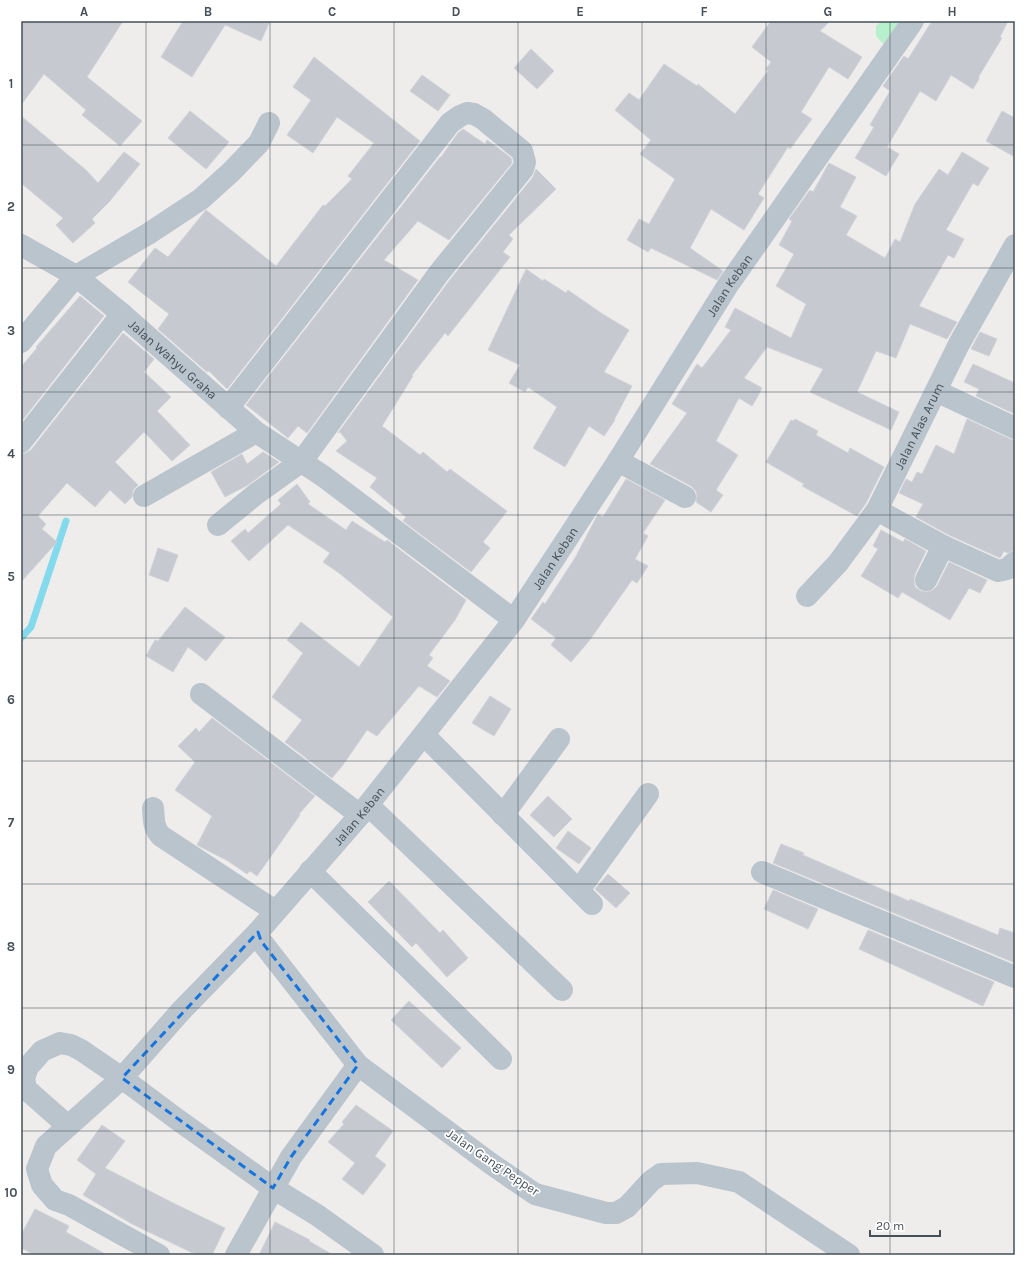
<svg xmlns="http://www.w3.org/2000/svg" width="1036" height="1276" viewBox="0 0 1036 1276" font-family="Karla,sans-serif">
  <rect width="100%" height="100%" fill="#efecec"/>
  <path fill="#b8efcc" d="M 882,21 L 903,21 L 885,46 L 876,36 L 876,26 Z"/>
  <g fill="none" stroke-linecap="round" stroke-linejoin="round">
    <path stroke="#84daed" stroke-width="7" d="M 21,638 L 31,627 L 66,521"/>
  </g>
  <path fill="#c6c9cf" stroke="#d0d3d8" d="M 21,21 L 123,21 L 87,77 L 142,121 L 120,146 L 82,115 L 86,110 L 44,74 L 21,105 Z
    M 183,21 L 270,21 L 261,41 L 225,25 L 192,77 L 161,57 Z
    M 771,21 L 830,21 L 820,31 L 862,57 L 848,79 L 829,67 L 801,112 L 812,119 L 790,149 L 788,147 L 758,194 L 764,198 L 744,230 L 711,209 L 690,248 L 723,271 L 717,280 L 651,248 L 648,252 L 627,240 L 639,219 L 649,224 L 675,179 L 640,154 L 651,140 L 615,110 L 629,93 L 639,100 L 664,64 L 697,86 L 698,84 L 735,114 L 768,71 L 766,69 L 771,62 L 752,47 Z
    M 932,21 L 1008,21 L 1000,37 L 1002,38 L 979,76 L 979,79 L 973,89 L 951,75 L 936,101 L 920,91 L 887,147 L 899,154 L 886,176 L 855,158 L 874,127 L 870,125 L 890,91 L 883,86 L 904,56 L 908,59 Z
    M 531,49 L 554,71 L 537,89 L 514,68 Z
    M 314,57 L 420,141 L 227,389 L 209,371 L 207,372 L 158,329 L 169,314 L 128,282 L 155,248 L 168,257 L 206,210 L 276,266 L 323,205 L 325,206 L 352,179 L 348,176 L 374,143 L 337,117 L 313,153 L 287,135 L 311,100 L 293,87 Z
    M 422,75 L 450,95 L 438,111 L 410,91 Z
    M 190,111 L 229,142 L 206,169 L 168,138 Z
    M 1002,111 L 1015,118 L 1015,157 L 986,141 Z
    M 21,116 L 86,170 L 98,183 L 124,152 L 140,164 L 109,202 L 92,219 L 95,223 L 73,243 L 56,225 L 63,218 L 21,183 Z
    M 463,129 L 485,144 L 487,140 L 497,147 L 511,158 L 512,163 L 449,240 L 418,221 L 384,260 L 418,280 L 307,433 L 298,426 L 288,438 L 246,405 L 440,157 L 441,157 L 458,133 Z
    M 962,152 L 989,168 L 978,186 L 973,183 L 946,230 L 964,239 L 954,258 L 948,255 L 919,306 L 957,322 L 947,339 L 910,324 L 896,358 L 876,351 L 857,392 L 899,412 L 891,430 L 810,392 L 823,369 L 767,347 L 744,378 L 762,388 L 757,398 L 752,406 L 739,398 L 716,441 L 738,455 L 716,490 L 723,495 L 711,512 L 696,502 L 697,496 L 696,491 L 691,486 L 650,464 L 687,413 L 672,404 L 697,364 L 702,368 L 731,330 L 725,327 L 735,308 L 791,338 L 806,304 L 776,286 L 794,254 L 779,245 L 792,221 L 789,219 L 810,190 L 813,192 L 829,163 L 856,177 L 840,207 L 857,216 L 846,235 L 885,258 L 895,239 L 900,242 L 915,204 L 939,169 L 948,175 Z
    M 536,169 L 556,189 L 509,235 L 513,239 L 503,252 L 510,257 L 448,336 L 445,333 L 412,375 L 413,376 L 382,426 L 420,455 L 423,452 L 447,472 L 450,469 L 507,511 L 483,542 L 490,548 L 471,572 L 403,521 L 406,517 L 370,487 L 377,478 L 336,451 L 347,441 L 340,432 L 338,433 L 449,281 L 533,177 Z
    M 526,269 L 543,281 L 544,279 L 566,293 L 568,290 L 601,313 L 629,330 L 604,372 L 632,386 L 614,420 L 615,420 L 604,436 L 589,426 L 565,467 L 533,448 L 557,407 L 528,387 L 525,392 L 509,383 L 520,365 L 488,350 Z
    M 80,296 L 104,316 L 103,317 L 21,422 L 21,367 L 37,348 L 36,347 Z
    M 980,332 L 997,339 L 989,356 L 971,349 Z
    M 123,333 L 154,359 L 144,372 L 171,397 L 157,411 L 190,445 L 172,461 L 144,432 L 115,462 L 138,485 L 133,490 L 132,497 L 125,504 L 110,490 L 95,507 L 67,483 L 38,516 L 46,524 L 42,529 L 57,542 L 21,582 L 21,454 L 26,453 L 31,450 Z
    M 973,364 L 1015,383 L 1015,414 L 976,396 L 979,389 L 964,382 Z
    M 795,419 L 818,431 L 816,435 L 848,453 L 850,448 L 884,467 L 866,503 L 857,516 L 802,486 L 804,484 L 766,462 L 791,420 L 793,421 Z
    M 967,419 L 1010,439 L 1015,440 L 1015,550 L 1007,553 L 1004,551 L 1000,558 L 949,535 L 916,517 L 923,504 L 899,493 L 906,479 L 912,482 L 917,472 L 922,474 L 936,445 L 954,454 Z
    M 263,452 L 279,462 L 248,485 L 225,497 L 211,472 L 242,454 L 247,464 Z
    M 626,479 L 665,500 L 643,533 L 648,536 L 635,559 L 648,566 L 637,583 L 632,580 L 589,641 L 571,662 L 551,645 L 556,638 L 531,619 L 543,602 L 545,604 L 575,558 L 598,514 L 603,517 Z
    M 297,484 L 310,502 L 308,504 L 346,530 L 352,521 L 385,542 L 387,540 L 466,600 L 455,620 L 429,655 L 433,658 L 427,666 L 450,681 L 437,697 L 419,686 L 377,736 L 367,730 L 343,765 L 332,778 L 285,742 L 302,720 L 272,697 L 303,653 L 287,640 L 301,622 L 359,667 L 393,617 L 339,573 L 323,562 L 330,553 L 288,525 L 249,561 L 231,541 L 245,529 L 248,533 L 281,504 L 278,500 Z
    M 881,530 L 903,542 L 905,539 L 926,551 L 915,574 L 914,580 L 915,587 L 921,591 L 927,592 L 933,590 L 937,586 L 949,562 L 987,580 L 980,593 L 969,588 L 950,620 L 902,592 L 898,598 L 861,576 L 878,549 L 873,546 Z
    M 158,548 L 178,555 L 168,582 L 149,575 Z
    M 185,607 L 225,637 L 206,661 L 188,647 L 173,672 L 146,656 L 155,640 L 158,641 Z
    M 490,696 L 511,709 L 494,736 L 472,723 Z
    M 212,718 L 315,796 L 299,814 L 300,815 L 257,876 L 250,871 L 247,874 L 228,861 L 197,845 L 212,816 L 175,790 L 195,762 L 178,746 L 196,728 L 199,732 Z
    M 548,796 L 572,819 L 554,837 L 530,815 Z
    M 568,831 L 591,848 L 579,864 L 556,848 Z
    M 781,844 L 804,853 L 803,855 L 909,901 L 910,899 L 998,935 L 1000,928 L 1015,933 L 1015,963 L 773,863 Z
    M 608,874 L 630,893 L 616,908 L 595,889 Z
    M 389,881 L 440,933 L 443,930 L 468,958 L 447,977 L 416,943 L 412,947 L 368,902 Z
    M 773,890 L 818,909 L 808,929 L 764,909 Z
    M 868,930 L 994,982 L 983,1006 L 859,949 Z
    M 409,1001 L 461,1048 L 442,1068 L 391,1020 Z
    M 356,1105 L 393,1131 L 375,1156 L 386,1165 L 363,1195 L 342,1179 L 355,1163 L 328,1142 L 344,1124 L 342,1122 Z
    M 102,1125 L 125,1141 L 105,1168 L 173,1203 L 225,1228 L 212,1255 L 197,1255 L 132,1224 L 83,1195 L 96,1174 L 77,1160 Z
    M 35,1209 L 69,1226 L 66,1232 L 107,1255 L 35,1255 L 21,1248 L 21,1235 Z
    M 275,1222 L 310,1240 L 309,1241 L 333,1255 L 259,1255 Z"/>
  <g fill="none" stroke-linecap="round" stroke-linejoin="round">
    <g stroke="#bac4cc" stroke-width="22">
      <path id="s1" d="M 21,245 L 76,276 L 122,314 L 256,432 L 323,476 L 514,620"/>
      <path d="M 21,342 L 76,276 L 148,234 L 201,199 L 231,172 L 259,143 L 269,123"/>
      <path d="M 936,391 L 1015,428"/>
      <path d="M 21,442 L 122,314"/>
      <path d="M 618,461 L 685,497"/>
      <path d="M 144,496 L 256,432"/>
      <path d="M 877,510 L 943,546 L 998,571 L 1007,569 L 1015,562"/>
      <path d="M 218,525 L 256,494 L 302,461 L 439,273 L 523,169 L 525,162 L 522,151 L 483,119 L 474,114 L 467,113 L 460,116 L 450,123 L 228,408"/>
      <path d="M 926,580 L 943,546"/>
      <path id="s2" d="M 807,596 L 838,563 L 877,510 L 959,344 L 1015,245"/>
      <path d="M 201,694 L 360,815"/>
      <path d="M 424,735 L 592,904"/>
      <path d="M 368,805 L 562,990"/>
      <path d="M 153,808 C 154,819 153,828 161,836 L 275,911"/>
      <path d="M 503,815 L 559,739"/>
      <path d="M 310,871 L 501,1059"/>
      <path d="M 762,872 L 1015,977"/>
      <path d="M 579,890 L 648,794"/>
      <path d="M 68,1126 L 26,1089 L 24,1078 L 28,1067 L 42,1051 L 60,1043 L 71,1045 L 81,1050 L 122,1078 L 174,1117 L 273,1188 L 317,1215 L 373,1255"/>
      <path d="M 159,1255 L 69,1205 L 55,1200 L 42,1185 L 37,1169 L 46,1146 L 122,1078 L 181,1011 L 258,932"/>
      <path d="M 236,1255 L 291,1157 L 358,1065"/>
      <path id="s3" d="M 849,1255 L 739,1182 L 697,1173 L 661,1174 L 651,1181 L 627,1207 L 616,1213 L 606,1213 L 535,1194 L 490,1163 L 358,1065 L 261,941 L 258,937 L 258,932 L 360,815 L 514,620 L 618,461 L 728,285 L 913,21"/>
    </g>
  </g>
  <path fill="none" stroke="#1674df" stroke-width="3" stroke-dasharray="8 5" stroke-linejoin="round" d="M 258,932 L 261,941 L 358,1065 L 291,1157 L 273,1188 L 122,1078 Z"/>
  <path fill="none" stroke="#44505a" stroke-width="1" stroke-opacity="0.55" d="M 146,21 L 146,1255M 270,21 L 270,1255M 394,21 L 394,1255M 518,21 L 518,1255M 642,21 L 642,1255M 766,21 L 766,1255M 890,21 L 890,1255M 21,145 L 1015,145M 21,268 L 1015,268M 21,392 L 1015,392M 21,515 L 1015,515M 21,638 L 1015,638M 21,761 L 1015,761M 21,884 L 1015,884M 21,1008 L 1015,1008M 21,1131 L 1015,1131"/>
  <g text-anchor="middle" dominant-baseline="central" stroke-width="3.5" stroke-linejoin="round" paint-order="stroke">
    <g font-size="13" fill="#44505a" stroke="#fff">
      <text stroke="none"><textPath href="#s3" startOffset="1543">Jalan Keban</textPath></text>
      <text stroke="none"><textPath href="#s1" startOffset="191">Jalan Wahyu Graha</textPath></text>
      <text stroke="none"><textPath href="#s2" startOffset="205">Jalan Alas Arum</textPath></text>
      <text stroke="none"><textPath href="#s3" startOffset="1219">Jalan Keban</textPath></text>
      <text stroke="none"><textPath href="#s3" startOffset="895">Jalan Keban</textPath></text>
      <text transform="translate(493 1162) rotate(34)">Jalan Gang Pepper</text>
    </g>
  </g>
  <rect width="1036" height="1276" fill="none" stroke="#ffffff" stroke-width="44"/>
  <path d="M870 1230v6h70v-6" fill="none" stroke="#44505a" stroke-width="2"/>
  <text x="876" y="1230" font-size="12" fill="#44505a" stroke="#ffffff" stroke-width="3" paint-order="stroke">20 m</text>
  <rect x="22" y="22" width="992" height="1232" fill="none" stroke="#44505a" stroke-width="1.5"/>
  <g font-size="13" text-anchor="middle" font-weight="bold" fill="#44505a">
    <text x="84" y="16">A</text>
    <text x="208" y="16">B</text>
    <text x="332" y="16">C</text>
    <text x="456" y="16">D</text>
    <text x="580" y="16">E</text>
    <text x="704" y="16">F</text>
    <text x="828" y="16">G</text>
    <text x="952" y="16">H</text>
    <text x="11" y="88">1</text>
    <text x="11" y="211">2</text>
    <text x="11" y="335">3</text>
    <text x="11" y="458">4</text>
    <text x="11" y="581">5</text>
    <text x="11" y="704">6</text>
    <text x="11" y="827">7</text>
    <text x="11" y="951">8</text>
    <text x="11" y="1074">9</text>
    <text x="11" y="1197">10</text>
  </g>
</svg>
